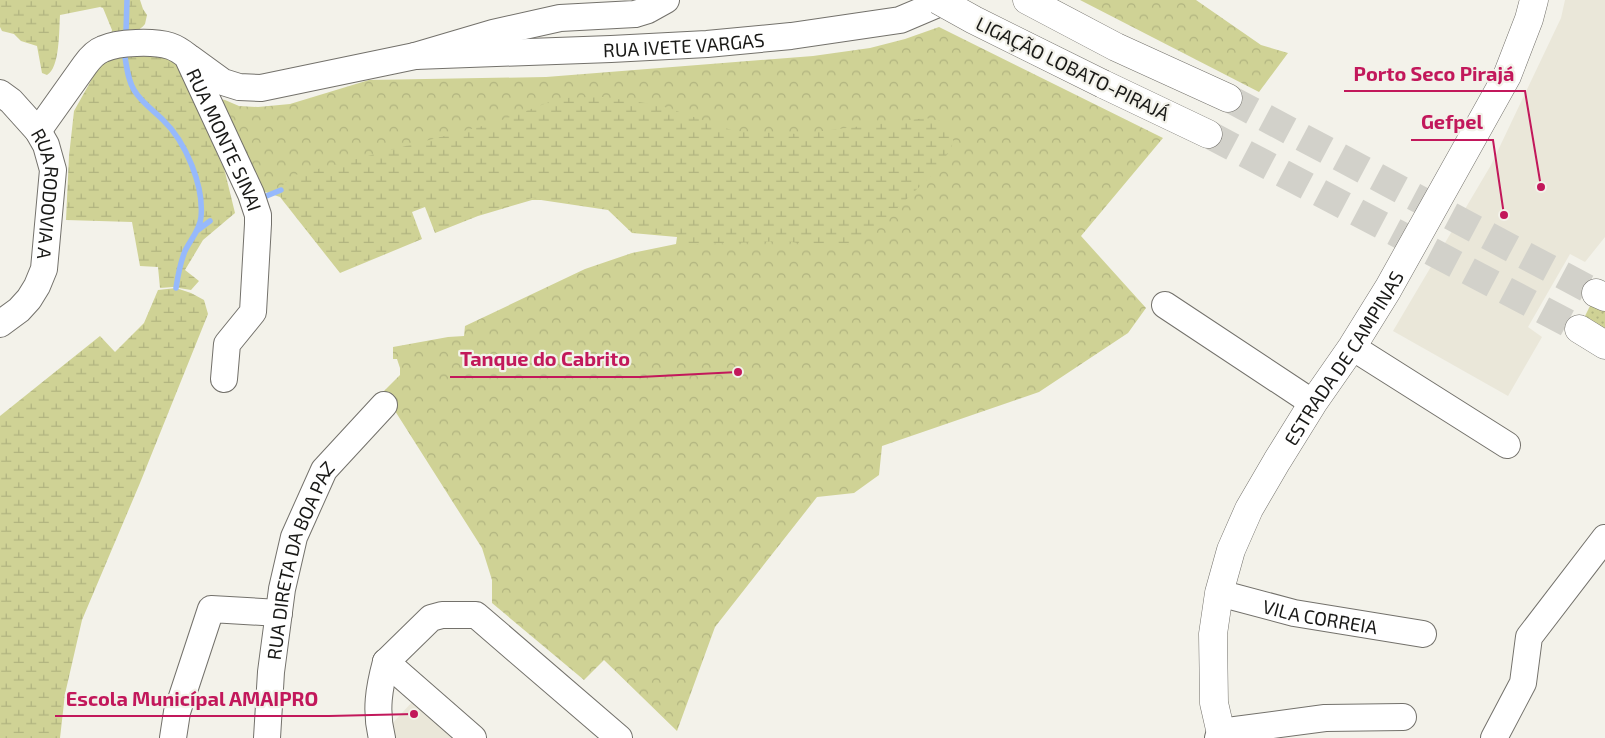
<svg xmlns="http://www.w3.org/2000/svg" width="1605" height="738" viewBox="0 0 1605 738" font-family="'Exo 2',sans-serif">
  <defs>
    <pattern id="grass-dots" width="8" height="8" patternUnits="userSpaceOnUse" patternTransform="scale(1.25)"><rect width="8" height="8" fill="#cfd295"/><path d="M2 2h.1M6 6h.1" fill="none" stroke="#b1b480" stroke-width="1.8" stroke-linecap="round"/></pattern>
    <pattern id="forest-crowns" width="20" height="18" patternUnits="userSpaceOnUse" patternTransform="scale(1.25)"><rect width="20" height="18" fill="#cfd295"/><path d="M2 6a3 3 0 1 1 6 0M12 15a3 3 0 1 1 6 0" fill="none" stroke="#b1b480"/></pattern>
    <pattern id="wetland-marsh" width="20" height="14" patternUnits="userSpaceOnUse" patternTransform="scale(1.25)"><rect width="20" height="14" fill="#cfd295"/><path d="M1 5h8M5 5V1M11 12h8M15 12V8" fill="none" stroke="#b1b480"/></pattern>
  </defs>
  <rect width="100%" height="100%" fill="#f3f2ea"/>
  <path fill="#eae7d9" d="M 1565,0 L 1605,0 L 1605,237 L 1585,262 L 1570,254 L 1528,327 L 1542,337 L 1508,396 L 1393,331 L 1491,165 L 1561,18 Z
    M 413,701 L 455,738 L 393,738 L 388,728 Z"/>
  <path fill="url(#grass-dots)" d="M 1591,304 L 1605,308 L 1605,330 L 1584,318 Z"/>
  <path fill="url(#forest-crowns)" d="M 1080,0 L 1196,0 L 1261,45 L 1288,53 L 1259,92 Z
    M 939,27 L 1163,138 L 1081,236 L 1146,308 L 1128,333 L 1039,392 L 882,446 L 879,475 L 854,493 L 817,497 L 715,627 L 677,731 L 604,660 L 584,680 L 492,603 L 492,580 L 482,548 L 383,392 L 400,375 L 400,368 L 397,359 L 393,359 L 393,347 L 448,337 L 464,336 L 465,326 L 585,269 L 632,253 L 676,244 L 677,237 L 632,233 L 608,210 L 541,200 L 532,200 L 478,216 L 435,233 L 425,207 L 412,212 L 422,239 L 340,273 L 280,197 L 265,192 L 259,187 L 219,99 L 225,100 L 239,106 L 258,107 L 290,104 L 369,80 L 546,77 L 813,56 L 870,48 L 905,39 Z"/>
  <path fill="url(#wetland-marsh)" d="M 0,0 L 140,0 L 143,9 L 147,15 L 145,24 C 136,35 125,35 113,31 L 109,55 L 168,55 L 187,72 L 218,156 L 224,168 L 235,213 L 203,240 L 185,270 L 199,281 L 191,290 L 173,287 L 160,288 L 158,267 L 140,266 L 132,222 L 66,220 L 69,156 L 74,111 L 102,61 L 107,56 L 112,30 L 103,8 L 100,7 L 60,15 C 59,30 60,68 47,75 L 42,73 L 37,46 L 21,41 L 14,34 L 2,31 L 0,27 Z
    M 603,97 L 659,105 L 734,131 L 799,134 L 926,118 L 945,122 L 954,142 L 940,167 L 864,240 L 841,246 L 819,246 L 785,241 L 677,245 L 677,235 L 632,232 L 608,208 L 532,198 L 477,215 L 436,232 L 425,205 L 410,212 L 421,238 L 340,272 L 281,197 C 280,187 285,179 295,175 L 494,123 L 560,98 Z
    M 176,288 L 191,293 L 204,300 L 208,314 L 140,483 L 82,620 L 65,694 L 60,738 L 0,738 L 0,416 L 100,336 L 115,352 L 144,323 L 158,290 Z"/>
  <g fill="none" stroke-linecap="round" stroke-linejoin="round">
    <path stroke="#96b9fc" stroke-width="5.5" d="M 126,32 L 127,0
      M 125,57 C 127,69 128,80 134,90 C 141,102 153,110 163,120 C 186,142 204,186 201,217 C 200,230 190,240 185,251 C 180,263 178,275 176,288
      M 264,197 L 281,190
      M 198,230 L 210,221"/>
    <path stroke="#d2d1ca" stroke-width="28" stroke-dasharray="28 14" stroke-linecap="butt" d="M 1228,98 L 1596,293
      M 1208,134 L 1579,329"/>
    <defs>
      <g id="minor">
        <path id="s1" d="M 415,56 L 611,49 L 707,44 L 791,36 L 900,20 L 947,0"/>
        <path d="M 190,58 L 223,82 L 239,87 L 261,88 L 415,56 L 493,33 L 560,18 L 635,14 L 648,10 L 666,0"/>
        <path id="s2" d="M 0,93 L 11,101 L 38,131 L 46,145 L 53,170 L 44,269 L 37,286 L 29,299 L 19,310 L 0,324"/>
        <path id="s3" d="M 38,131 L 85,65 C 90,58 95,52 103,49 C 118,42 154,41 170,46 C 176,48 182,52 187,56 L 251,194 L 258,215 L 258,224 L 253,312 L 227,344 L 224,379"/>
        <path d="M 1165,305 L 1313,403"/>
        <path d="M 1352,347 L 1507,445"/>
        <path id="s4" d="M 1219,593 L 1294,613 L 1423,634"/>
        <path d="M 386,662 L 431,618 L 442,615 L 476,615 L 619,738"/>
        <path d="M 386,662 L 473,738"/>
        <path d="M 173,738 L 177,712 L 211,609 L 279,613"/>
        <path id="s5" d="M 267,738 L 271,672 L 282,589 L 294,537 L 324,470 L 384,405"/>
        <path d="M 382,738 C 375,711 379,688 386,662"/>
        <path d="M 1218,738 L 1220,732 L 1325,718 L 1403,717"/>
        <path d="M 1494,738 L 1523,683 L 1529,637 L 1605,538"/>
      </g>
      <g id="major">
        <path d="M 1027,0 L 1116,47 L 1228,98"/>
        <path d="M 1103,84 L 1208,134"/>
        <path d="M 1596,293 L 1605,297"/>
        <path d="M 1579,329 L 1605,345"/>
        <path id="s6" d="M 1222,738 L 1214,703 L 1213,634 L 1219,593 L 1231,550 L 1249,509 L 1277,461 L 1313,403 L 1352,347 L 1388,289 L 1507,76 L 1529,19 L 1534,0"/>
      </g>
    </defs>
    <use href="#minor" stroke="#73716b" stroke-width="28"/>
    <use href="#major" stroke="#73716b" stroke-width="29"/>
    <use href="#minor" stroke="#fff" stroke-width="26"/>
    <use href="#major" stroke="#fff" stroke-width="28"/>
    <defs>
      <path id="major-bridge" d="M 938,0 L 974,20 L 1103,84"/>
    </defs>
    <use href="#major-bridge" stroke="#73716b" stroke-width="29" stroke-linecap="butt"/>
    <use href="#major-bridge" stroke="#fff" stroke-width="28"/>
  </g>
  <g text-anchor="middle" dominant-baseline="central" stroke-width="4.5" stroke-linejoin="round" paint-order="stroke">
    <g font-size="19" fill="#191917" stroke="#f3f2ea">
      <text stroke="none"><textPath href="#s1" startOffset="269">RUA IVETE VARGAS</textPath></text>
      <text transform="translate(1073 68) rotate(26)">LIGAÇÃO LOBATO-PIRAJÁ</text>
      <text stroke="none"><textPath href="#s3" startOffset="285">RUA MONTE SINAI</textPath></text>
      <text stroke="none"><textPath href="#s2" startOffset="119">RUA RODOVIA A</textPath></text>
      <text stroke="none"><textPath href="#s6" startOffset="414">ESTRADA DE CAMPINAS</textPath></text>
      <text stroke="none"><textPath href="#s5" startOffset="182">RUA DIRETA DA BOA PAZ</textPath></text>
      <text stroke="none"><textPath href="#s4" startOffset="104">VILA CORREIA</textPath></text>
    </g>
  </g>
  <path fill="none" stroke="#c2185b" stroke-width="2" d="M1541 187L1525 91H1344M1504 215L1493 140H1411M738 372L640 377H450M414 714L329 716H55"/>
  <g fill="#c2185b" stroke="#f3f2ea" stroke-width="2">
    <circle cx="1541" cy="187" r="5"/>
    <circle cx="1504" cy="215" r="5"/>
    <circle cx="738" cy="372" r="5"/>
    <circle cx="414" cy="714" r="5"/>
  </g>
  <g font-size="20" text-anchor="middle" font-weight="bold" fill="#c2185b" stroke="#f3f2ea" stroke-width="4.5" stroke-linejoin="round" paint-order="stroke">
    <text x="1434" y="81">Porto Seco Pirajá</text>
    <text x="1452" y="129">Gefpel</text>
    <text x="545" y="366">Tanque do Cabrito</text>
    <text x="192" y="706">Escola Municípal AMAIPRO</text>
  </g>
</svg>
